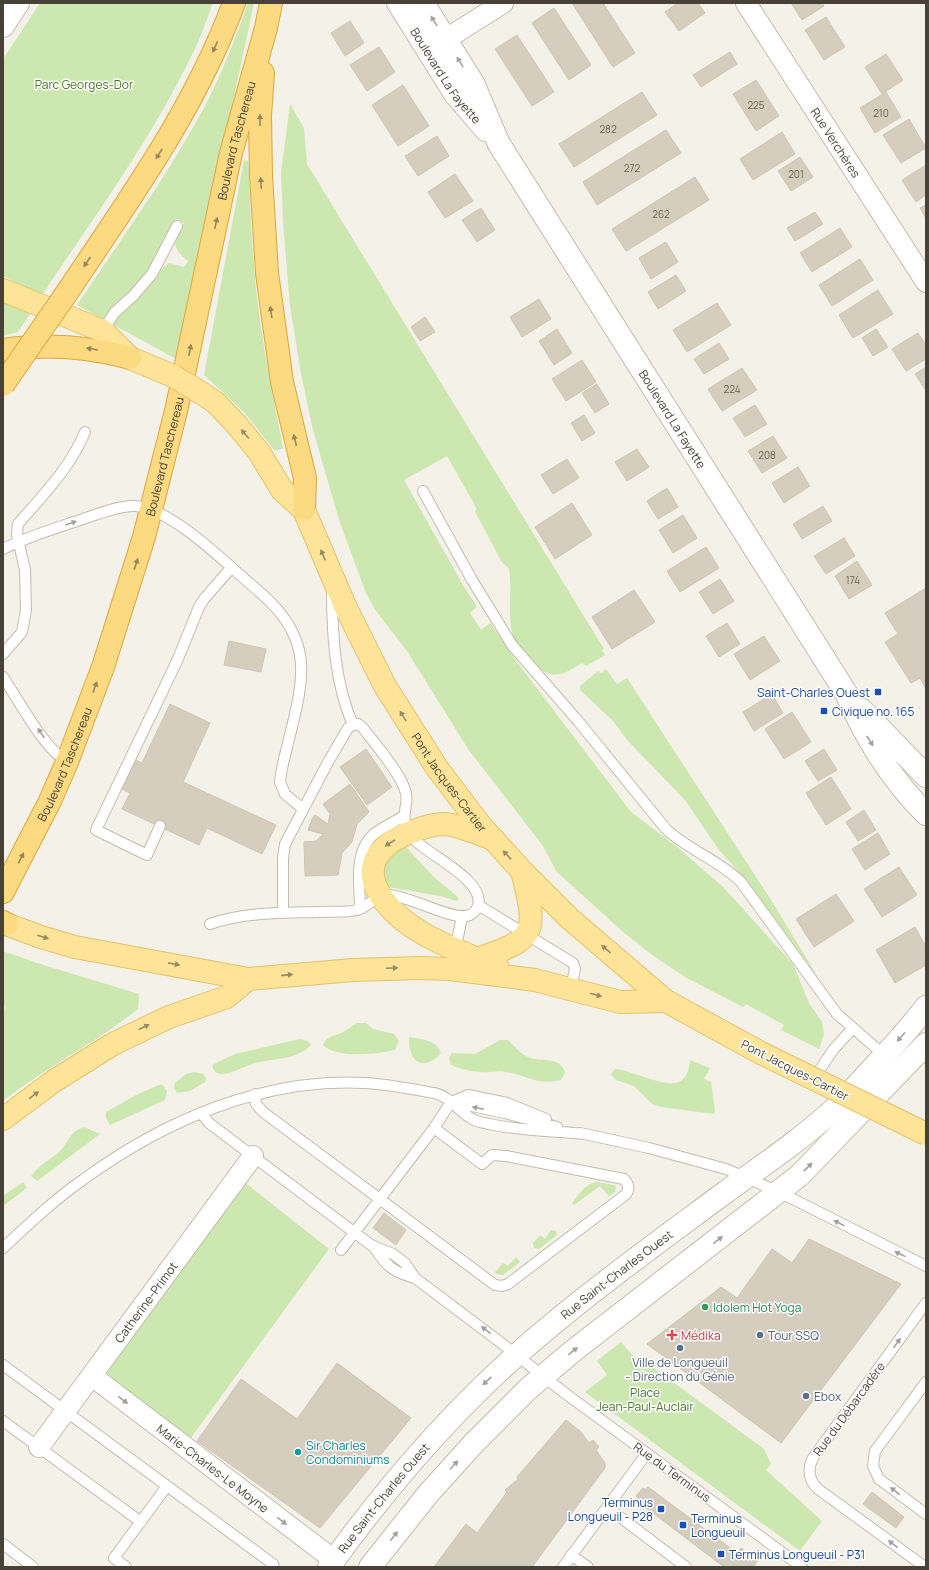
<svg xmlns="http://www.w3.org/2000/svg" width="929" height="1570" viewBox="0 0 929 1570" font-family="Manrope,sans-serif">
  <rect width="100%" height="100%" fill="#f4f1e8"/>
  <path fill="#cde7b1" d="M 40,3 L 213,3 C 206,21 200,40 191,57 C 150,141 94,217 42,295 L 3,276 L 3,59 Z
    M 248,3 L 254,3 L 178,360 L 112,324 C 122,309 135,299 147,286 C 155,278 159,269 169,263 L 184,267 L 188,261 C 170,247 174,241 184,223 L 177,219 C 165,237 158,258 145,275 C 132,292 114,301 103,319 L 77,305 C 121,239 169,174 206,104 C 223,71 236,37 248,3 Z
    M 290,104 L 304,128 L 307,164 L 604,649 L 602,650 L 605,655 L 586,666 L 582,663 C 565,674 553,681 536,666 C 530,660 522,653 517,645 C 505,625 513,592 509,569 L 501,561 L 475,511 L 477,509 L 447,456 L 404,480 L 463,585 L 477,607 L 470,613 L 481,630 L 490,623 L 520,666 L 631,812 L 676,846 L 723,887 L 793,964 L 809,1003 L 822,1022 L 824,1034 L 819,1049 L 781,1030 L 784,1025 L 746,1004 L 743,1007 L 685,977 L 655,957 L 623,932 L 556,871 L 543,846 L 468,749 L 407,651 L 376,611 L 366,593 L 340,523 L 313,430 L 301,374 L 290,306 L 283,222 L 281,173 Z
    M 244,160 L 248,161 L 249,169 L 251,227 L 256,290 L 265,354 L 283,448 L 275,451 L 243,411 L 204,375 Z
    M 3,302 L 30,314 L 18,332 L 3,336 Z
    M 606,669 L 617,684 L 627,678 L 771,900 L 818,977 L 746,880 L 719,850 L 685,800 L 629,742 L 612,720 L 580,690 L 580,686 L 598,671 L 601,673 Z
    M 404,845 L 434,877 L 459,898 L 457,901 L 440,896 L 388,887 C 385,883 384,880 383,875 C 380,858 392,854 404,845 Z
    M 3,951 L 40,964 L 139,994 L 138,1009 C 96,1043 46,1067 3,1101 L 3,1015 L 5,1008 L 3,1002 Z
    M 357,1023 L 366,1023 L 373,1029 L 394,1034 L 399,1041 L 395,1050 C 377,1054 337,1059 323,1045 C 328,1034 335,1037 343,1032 C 348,1029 352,1026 357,1023 Z
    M 409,1037 C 421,1039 437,1040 441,1053 C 423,1073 408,1062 409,1037 Z
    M 300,1039 L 308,1041 L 311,1045 C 297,1060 274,1058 255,1063 C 244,1066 231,1075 220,1074 C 215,1073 213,1069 212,1065 L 235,1054 Z
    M 500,1040 L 508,1040 C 515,1047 521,1055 531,1058 C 544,1062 560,1056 565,1073 L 561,1080 C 535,1086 528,1075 506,1072 C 498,1070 490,1073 482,1072 C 471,1072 461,1069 451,1065 L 449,1058 L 452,1053 L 475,1054 Z
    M 690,1060 L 710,1068 L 704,1079 L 711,1082 L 715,1110 L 714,1114 L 661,1107 L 652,1104 L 634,1086 L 616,1080 L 611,1074 L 615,1069 C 632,1070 670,1091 682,1080 C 688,1076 689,1067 690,1060 Z
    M 194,1072 L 203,1074 L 206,1078 L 205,1082 L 190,1091 L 177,1093 L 174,1088 L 175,1083 L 186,1074 Z
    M 159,1085 L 163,1085 L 167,1091 L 165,1100 L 110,1125 L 106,1118 L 106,1112 L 136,1095 Z
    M 84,1127 L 100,1134 L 37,1181 L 31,1176 C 39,1165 48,1161 58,1153 C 69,1143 68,1132 84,1127 Z
    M 243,1181 L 329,1249 L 190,1439 L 101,1376 Z
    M 23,1182 L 27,1188 L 3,1206 L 3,1196 Z
    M 597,1182 L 614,1185 L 616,1187 L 615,1192 L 609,1196 L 600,1186 L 574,1205 L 572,1203 C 578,1195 586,1183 597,1182 Z
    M 551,1230 L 556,1231 L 557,1235 L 539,1249 L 534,1248 L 533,1243 L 540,1235 L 545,1239 Z
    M 516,1257 L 520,1262 L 503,1275 L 496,1274 L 495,1272 L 503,1263 L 508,1266 Z
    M 621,1342 C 631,1354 639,1363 654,1368 L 764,1449 L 771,1464 L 766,1470 L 822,1521 L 800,1551 L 585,1392 L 607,1375 L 597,1361 Z"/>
  <path fill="#d5cdbd" stroke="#d0c5b1" d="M 572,3 L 603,3 L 635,53 L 613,67 Z
    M 678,3 L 698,3 L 705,13 L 679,31 L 665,12 Z
    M 791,3 L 822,3 L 824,6 L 802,20 Z
    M 554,8 L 591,65 L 569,80 L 532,23 Z
    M 826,17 L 845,47 L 824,60 L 805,30 Z
    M 350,21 L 364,43 L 345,56 L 331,33 Z
    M 517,35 L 554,92 L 532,106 L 495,49 Z
    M 379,47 L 395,72 L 367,91 L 350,65 Z
    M 730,52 L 737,64 L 701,87 L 693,75 Z
    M 886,54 L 903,80 L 882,94 L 865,67 Z
    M 756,80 L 779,116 L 756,131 L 733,94 Z
    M 403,85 L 429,126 L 398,146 L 372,105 Z
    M 642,92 L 657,115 L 574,167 L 559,144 Z
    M 886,92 L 901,117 L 875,133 L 860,108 Z
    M 909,119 L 926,148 L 901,163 L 883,135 Z
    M 666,130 L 681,153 L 597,205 L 583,182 Z
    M 782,132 L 795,154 L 753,180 L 740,159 Z
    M 437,136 L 449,156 L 418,176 L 405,156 Z
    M 800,157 L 813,177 L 791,191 L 778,171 Z
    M 926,165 L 926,195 L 916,202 L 902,180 Z
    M 455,174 L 473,201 L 445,218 L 428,192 Z
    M 695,177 L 709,200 L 626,251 L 612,229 Z
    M 926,205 L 926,218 L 920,208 Z
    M 481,208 L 495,230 L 477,242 L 462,220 Z
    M 815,212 L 823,224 L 795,241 L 787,228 Z
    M 840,228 L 852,247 L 812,272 L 800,253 Z
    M 666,242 L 678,262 L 651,279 L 639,258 Z
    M 860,259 L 873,280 L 832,306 L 819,285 Z
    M 676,275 L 686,291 L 658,309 L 648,292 Z
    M 878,290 L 893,314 L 853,338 L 839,315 Z
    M 539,299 L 551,319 L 522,337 L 510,317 Z
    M 717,303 L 731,325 L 687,352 L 673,330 Z
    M 425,317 L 435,332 L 420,341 L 411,327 Z
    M 557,329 L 572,353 L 554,365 L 539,341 Z
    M 876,329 L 888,347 L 873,356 L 862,338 Z
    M 918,333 L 926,345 L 926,359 L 906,371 L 892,349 Z
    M 719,343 L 729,359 L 704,374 L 694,359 Z
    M 582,360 L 596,382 L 566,401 L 552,379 Z
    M 926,367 L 926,391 L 915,374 Z
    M 742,368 L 757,390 L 722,411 L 708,389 Z
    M 597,384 L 609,404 L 595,413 L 582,393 Z
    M 755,405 L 767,424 L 745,437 L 733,418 Z
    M 584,415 L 595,433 L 582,441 L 571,423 Z
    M 773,436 L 787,458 L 762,473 L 748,451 Z
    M 637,449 L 649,467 L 627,481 L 615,462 Z
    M 567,459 L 579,478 L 553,494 L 541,475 Z
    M 798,467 L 810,486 L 784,503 L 772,483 Z
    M 667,488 L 678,507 L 658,519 L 647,501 Z
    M 572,503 L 592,535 L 555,559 L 535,527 Z
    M 823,506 L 832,521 L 802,539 L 793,524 Z
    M 683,515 L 697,538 L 673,553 L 659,530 Z
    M 844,538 L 855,556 L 826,574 L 814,556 Z
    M 706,547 L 719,568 L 680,592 L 667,571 Z
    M 857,561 L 872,585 L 849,599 L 835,576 Z
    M 720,579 L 734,601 L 713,614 L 699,592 Z
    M 926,588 L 926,689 L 920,678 L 911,683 L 885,642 L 898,634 L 885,613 Z
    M 634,590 L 655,622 L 612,649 L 592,617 Z
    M 727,623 L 740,644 L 719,657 L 706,636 Z
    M 764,636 L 780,661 L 750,680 L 734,654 Z
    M 229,641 L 266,649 L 261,672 L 224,665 Z
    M 772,694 L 783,713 L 754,731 L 743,712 Z
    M 170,704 L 210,723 L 183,782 L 276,825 L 262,854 L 207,828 L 199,845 L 122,809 L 130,793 L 117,787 L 131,758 L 142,763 Z
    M 792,712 L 811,742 L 784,759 L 765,729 Z
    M 366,749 L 392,787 L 367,805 L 340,767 Z
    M 824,749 L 837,770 L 818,781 L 805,761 Z
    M 831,777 L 851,809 L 826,825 L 806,793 Z
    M 350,784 L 369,812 L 357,824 L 352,842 L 342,853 L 338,875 L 305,876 L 304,842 L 316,841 L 323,834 L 308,830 L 312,819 L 315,815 L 328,824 L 330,814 L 323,804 Z
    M 864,810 L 876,830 L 858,841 L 846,822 Z
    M 878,833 L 890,854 L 865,870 L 852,849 Z
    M 899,867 L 917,895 L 882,917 L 864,889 Z
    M 836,894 L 854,921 L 814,947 L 796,919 Z
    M 915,927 L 926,947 L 926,965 L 895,983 L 876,950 Z
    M 384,1213 L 406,1230 L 396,1245 L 373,1228 Z
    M 809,1239 L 901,1284 L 781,1443 L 647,1344 L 721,1287 L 737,1298 L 772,1249 L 792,1263 Z
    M 337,1363 L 411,1418 L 320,1528 L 197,1441 L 241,1379 L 297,1419 Z
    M 566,1420 L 580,1431 L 589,1443 L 593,1440 L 599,1447 L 596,1450 L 605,1463 L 605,1468 L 532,1567 L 434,1567 L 466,1524 L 477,1533 L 507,1492 L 505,1490 L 518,1479 L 517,1477 Z
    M 648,1487 L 737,1553 L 741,1548 L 758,1561 L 753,1567 L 724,1567 L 637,1501 L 639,1498 L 636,1496 L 643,1488 L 646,1490 Z
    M 872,1492 L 904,1517 L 896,1528 L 863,1504 Z"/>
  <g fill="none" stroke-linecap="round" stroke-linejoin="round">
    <defs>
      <path id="service" d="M 103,331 L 114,313 L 133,296 L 152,274 L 177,226
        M 423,491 L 472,580 L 512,645 L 578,721 L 666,829 C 688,850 719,860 741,882 L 837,1014 L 884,1055
        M 3,549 C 25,538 50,530 74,522 C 90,517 118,505 135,506 C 173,508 233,570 263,595 C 316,642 303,682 288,743 C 285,756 281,769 280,782 L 285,794 L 303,809
        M 332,591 C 332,635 335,684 353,725
        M 3,654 L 22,632 L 26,610 L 25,570 L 17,535 L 18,524 C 43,495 70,468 85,432
        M 3,677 C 20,702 42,746 67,762
        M 160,826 L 147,855 L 96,830 L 177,661 L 199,607 L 204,599 L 231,568
        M 478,905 L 573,963 L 575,969 L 571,988
        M 360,908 C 360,884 353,852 374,834 C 383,827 394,822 404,816
        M 210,924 C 245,912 282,913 318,912 C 330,911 345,913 357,910 C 370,906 375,894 389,895 C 412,897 447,918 465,916 C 471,916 476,911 478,906 C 486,881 429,855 416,841 C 393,816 413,808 404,787 C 397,769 375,744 363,728 L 358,724 L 353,725 L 348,728 L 327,764 L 285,844 L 283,858 L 283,913
        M 455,952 L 462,916
        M 815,1077 L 833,1050 L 853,1028
        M 255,1094 L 256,1104 L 263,1112 L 495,1285 L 502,1286 L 508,1284 L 625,1195 C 630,1190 629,1184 624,1179 L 506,1156 L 492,1155 L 482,1164 L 434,1128
        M 453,1102 L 505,1113 L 557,1127
        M 201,1113 L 209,1123 L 371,1245 L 393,1254 L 405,1263 L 415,1278 L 500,1342 L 566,1394 L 802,1567
        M 580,1133 L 649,1148 L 726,1169 L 779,1192 L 926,1266
        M 374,1247 C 386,1266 393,1272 415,1278
        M 3,1248 C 29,1224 55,1199 84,1179 C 165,1120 263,1078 364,1083 C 388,1084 411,1089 434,1093 C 450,1096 460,1113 474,1120 C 478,1122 484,1123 489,1124 C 520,1131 553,1131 585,1134
        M 341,1250 L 434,1128 L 451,1102 L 468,1095 L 507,1103 L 546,1119
        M 3,1365 L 273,1564 L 274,1567
        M 926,1382 L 875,1451 L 873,1466 L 879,1479 L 926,1514
        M 3,1421 L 141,1522
        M 607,1507 L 686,1567
        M 3,1544 L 33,1567
        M 571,1555 L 588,1567
        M 126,1567 L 114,1558 L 167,1486
        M 563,1567 L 647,1453
        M 925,1567 L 818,1489 C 809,1481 807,1469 813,1458 L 926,1303"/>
      <g id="minor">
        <path id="s1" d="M 746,3 L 926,282"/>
        <path d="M 432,48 L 503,3"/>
        <path id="s2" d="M 92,1376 L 334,1560"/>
        <path id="s3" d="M 39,1447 L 253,1156"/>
      </g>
      <g id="tertiary">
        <path id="s4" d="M 398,3 L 455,94 L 486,130"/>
        <path id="s5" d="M 423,3 L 473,83 L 499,144 L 846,693 C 865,737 892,780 926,814"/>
        <path d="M 3,26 L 18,3"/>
        <path d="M 862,710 L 926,776"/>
        <path id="s6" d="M 329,1567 C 393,1478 464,1397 549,1327 C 605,1280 665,1237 723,1194 C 760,1167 798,1142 832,1111 C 846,1098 859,1083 872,1069 C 891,1049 909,1029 926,1007"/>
        <path d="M 370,1567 L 428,1494 L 474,1443 L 528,1389 L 573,1351 L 800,1175 L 926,1044"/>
      </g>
      <g id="primary">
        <path d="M 3,290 L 103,331 L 130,358 L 173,376"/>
        <path id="s7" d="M 203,394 L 216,403 L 236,424 L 259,452 L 282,490 L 304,510 L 345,606 L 385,686 L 437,768 L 481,826 L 522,871 L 569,918 L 666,1001 L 761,1053"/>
        <path d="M 493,839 C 478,834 460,825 444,824 C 431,824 418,829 406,834 C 373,849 361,872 386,903 C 413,937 460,950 498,968"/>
        <path d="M 3,923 L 41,937 L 75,947 L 248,979 L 353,970 L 419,968 L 450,969 L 535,980 L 620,1002 L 666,1001"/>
        <path d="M 472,961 C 533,939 540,939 522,872"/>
        <path d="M 3,1119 L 54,1081 L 113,1044 L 169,1017 L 227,997 L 248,979"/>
      </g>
      <g id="trunk">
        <path d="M 263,73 L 260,116 L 261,175 L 267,273 L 282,382 L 305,478 L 304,510"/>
        <path d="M 66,294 C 128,201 195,109 234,3"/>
        <path d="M 3,350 C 47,343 87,346 130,358"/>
        <path id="s8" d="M 3,892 L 50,801 L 67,762 L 103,667 L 144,537 L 176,411 L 231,153 L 266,28 L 271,3"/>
        <path d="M 3,922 L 7,924"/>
      </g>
    </defs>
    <use href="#service" stroke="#c2bcad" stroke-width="12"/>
    <use href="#minor" stroke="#c2bcad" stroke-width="22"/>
    <use href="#tertiary" stroke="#c2bcad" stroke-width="24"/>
    <use href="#primary" stroke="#e3c267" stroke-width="24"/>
    <use href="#trunk" stroke="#dca63a" stroke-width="24"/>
    <use href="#service" stroke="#fff" stroke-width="10"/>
    <use href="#minor" stroke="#fff" stroke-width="20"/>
    <use href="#tertiary" stroke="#fff" stroke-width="22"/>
    <use href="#primary" stroke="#fde498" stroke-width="22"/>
    <use href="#trunk" stroke="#fcda82" stroke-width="22"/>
    <defs>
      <path id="primary-bridge" d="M 173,376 L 203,394
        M 761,1053 L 926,1134"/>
      <path id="trunk-bridge" d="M 3,385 L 66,294"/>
    </defs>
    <use href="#primary-bridge" stroke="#e3c267" stroke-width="24" stroke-linecap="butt"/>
    <use href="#trunk-bridge" stroke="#dca63a" stroke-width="24" stroke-linecap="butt"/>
    <use href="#primary-bridge" stroke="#fde498" stroke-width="22"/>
    <use href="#trunk-bridge" stroke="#fcda82" stroke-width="22"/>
  </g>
  <defs><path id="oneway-solid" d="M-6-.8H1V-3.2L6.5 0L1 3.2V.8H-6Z"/></defs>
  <g fill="#a3a09b">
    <use href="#oneway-solid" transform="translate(434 21) rotate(-122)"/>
    <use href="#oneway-solid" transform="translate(460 62) rotate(-122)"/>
    <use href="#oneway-solid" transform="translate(71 523) rotate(-19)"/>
    <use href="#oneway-solid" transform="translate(41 733) rotate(-123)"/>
    <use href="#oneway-solid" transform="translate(870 741) rotate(57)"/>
    <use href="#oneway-solid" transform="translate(901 1037) rotate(132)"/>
    <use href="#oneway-solid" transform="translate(478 1108) rotate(-168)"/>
    <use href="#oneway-solid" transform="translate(808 1167) rotate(-44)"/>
    <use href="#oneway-solid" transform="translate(839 1223) rotate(-153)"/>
    <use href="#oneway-solid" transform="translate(718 1240) rotate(-38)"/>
    <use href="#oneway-solid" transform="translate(900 1254) rotate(-154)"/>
    <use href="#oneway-solid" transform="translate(486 1330) rotate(-143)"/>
    <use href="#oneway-solid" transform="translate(897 1343) rotate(-54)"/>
    <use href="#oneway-solid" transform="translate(573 1351) rotate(-39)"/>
    <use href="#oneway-solid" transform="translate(487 1381) rotate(137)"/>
    <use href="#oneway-solid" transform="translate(123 1400) rotate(37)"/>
    <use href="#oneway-solid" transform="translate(454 1465) rotate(-48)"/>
    <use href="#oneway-solid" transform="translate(895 1491) rotate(-143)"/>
    <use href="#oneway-solid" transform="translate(282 1521) rotate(37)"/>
    <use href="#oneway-solid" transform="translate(394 1536) rotate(-51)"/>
    <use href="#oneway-solid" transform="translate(893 1544) rotate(-143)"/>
  </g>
  <g fill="#988659">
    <use href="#oneway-solid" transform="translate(215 47) rotate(114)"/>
    <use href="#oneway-solid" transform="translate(260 120) rotate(-90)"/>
    <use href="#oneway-solid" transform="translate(159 154) rotate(122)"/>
    <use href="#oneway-solid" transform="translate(261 183) rotate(-93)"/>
    <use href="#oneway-solid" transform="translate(216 223) rotate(-78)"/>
    <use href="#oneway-solid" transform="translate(87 262) rotate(124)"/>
    <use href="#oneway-solid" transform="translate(271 312) rotate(-98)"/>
    <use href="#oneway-solid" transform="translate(92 349) rotate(-170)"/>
    <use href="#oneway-solid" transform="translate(190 350) rotate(-79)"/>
    <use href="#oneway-solid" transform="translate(295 440) rotate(-104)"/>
    <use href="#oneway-solid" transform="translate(136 564) rotate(-72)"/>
    <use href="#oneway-solid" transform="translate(95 687) rotate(-70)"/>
    <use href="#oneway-solid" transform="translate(21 858) rotate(-63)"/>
  </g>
  <g fill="#998a63">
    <use href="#oneway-solid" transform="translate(245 434) rotate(-130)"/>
    <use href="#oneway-solid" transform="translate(323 555) rotate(-113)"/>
    <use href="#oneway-solid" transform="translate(403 716) rotate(-121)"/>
    <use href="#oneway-solid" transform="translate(390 843) rotate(148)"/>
    <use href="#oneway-solid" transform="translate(507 855) rotate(-133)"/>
    <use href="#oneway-solid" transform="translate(43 937) rotate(18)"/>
    <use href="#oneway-solid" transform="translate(606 949) rotate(-140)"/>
    <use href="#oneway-solid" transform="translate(174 964) rotate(11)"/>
    <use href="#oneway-solid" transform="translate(392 968) rotate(-2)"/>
    <use href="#oneway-solid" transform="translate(287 975) rotate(-6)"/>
    <use href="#oneway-solid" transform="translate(596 995) rotate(16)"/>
    <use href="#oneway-solid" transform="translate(144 1027) rotate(-26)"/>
    <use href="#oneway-solid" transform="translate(34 1095) rotate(-36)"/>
  </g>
  <g fill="#1a4fb4" stroke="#fff" stroke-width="1.5">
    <rect x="874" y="688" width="8" height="8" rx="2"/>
    <rect x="820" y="707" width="8" height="8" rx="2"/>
    <rect x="657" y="1505" width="8" height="8" rx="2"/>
    <rect x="679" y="1521" width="8" height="8" rx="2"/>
    <rect x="717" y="1550" width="8" height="8" rx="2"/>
  </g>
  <circle fill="#2e9e5b" stroke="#fff" stroke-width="1.5" cx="705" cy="1307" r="4"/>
  <path fill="#e0444e" stroke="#fff" stroke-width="1.5" d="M670 1329h4v4h4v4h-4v4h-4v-4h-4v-4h4z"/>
  <g fill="#5c6f8a" stroke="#fff" stroke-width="1.5">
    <circle cx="760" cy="1335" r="4"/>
    <circle cx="680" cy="1348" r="4"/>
    <circle cx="806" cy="1396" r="4"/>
  </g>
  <circle fill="#0f9aa8" stroke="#fff" stroke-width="1.5" cx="298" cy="1452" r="4"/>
  <g text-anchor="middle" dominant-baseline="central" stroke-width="3" stroke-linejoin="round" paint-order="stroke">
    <g font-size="10" fill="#6a6458">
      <text x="756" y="105">225</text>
      <text x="881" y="113">210</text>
      <text x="608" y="129">282</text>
      <text x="632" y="168">272</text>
      <text x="796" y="174">201</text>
      <text x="661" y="214">262</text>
      <text x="732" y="389">224</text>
      <text x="767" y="455">208</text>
      <text x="853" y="580">174</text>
    </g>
    <g font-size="12" fill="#474137" stroke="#fff">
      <text stroke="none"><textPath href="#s4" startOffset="87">Boulevard La Fayette</textPath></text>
      <text stroke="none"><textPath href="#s8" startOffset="790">Boulevard Taschereau</textPath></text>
      <text stroke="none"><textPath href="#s1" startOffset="166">Rue Verchères</textPath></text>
      <text stroke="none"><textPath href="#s5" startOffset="486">Boulevard La Fayette</textPath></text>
      <text stroke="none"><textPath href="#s8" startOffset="466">Boulevard Taschereau</textPath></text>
      <text stroke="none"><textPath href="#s8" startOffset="142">Boulevard Taschereau</textPath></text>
      <text stroke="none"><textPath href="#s7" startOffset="465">Pont Jacques-Cartier</textPath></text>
      <text transform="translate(795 1070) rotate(27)">Pont Jacques-Cartier</text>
      <text stroke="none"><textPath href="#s6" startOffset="412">Rue Saint-Charles Ouest</textPath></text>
      <text stroke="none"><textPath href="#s3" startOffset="180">Catherine-Primot</textPath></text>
      <text transform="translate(849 1409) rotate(-54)">Rue du Débarcadère</text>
      <text stroke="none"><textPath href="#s2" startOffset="152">Marie-Charles-Le Moyne</textPath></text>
      <text transform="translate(672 1472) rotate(36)">Rue du Terminus</text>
      <text stroke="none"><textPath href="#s6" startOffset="88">Rue Saint-Charles Ouest</textPath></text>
    </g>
    <g font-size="12" fill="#45792a" stroke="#fff">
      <text x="84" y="84">Parc Georges-Dor</text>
      <text x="645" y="1392">Place<tspan x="645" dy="14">Jean-Paul-Auclair</tspan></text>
    </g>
    <g font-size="12" fill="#164399" stroke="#fff" text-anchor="start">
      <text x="870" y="692" text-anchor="end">Saint-Charles Ouest</text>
      <text x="832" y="711">Civique no. 165</text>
      <text x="653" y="1502" text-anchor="end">Terminus<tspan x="653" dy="14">Longueuil - P28</tspan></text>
      <text x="691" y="1518">Terminus<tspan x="691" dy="14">Longueuil</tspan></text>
      <text x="729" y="1554">Terminus Longueuil - P31</text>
    </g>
    <g font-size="12" fill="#27864d" stroke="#fff" text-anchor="start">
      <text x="713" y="1307">Idolem Hot Yoga</text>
    </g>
    <g font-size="12" fill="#be3a42" stroke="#fff" text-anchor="start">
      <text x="681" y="1335">Médika</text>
    </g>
    <g font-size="12" fill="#4e5e75" stroke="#fff" text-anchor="start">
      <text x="768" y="1335">Tour SSQ</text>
      <text x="680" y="1362" text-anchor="middle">Ville de Longueuil<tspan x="680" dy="14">- Direction du Génie</tspan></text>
      <text x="814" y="1396">Ebox</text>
    </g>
    <g font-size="12" fill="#0d838f" stroke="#fff" text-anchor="start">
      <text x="306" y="1445">Sir Charles<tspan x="306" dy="14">Condominiums</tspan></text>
    </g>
  </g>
  <rect width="929" height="1570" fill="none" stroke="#474137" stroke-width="8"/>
</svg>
